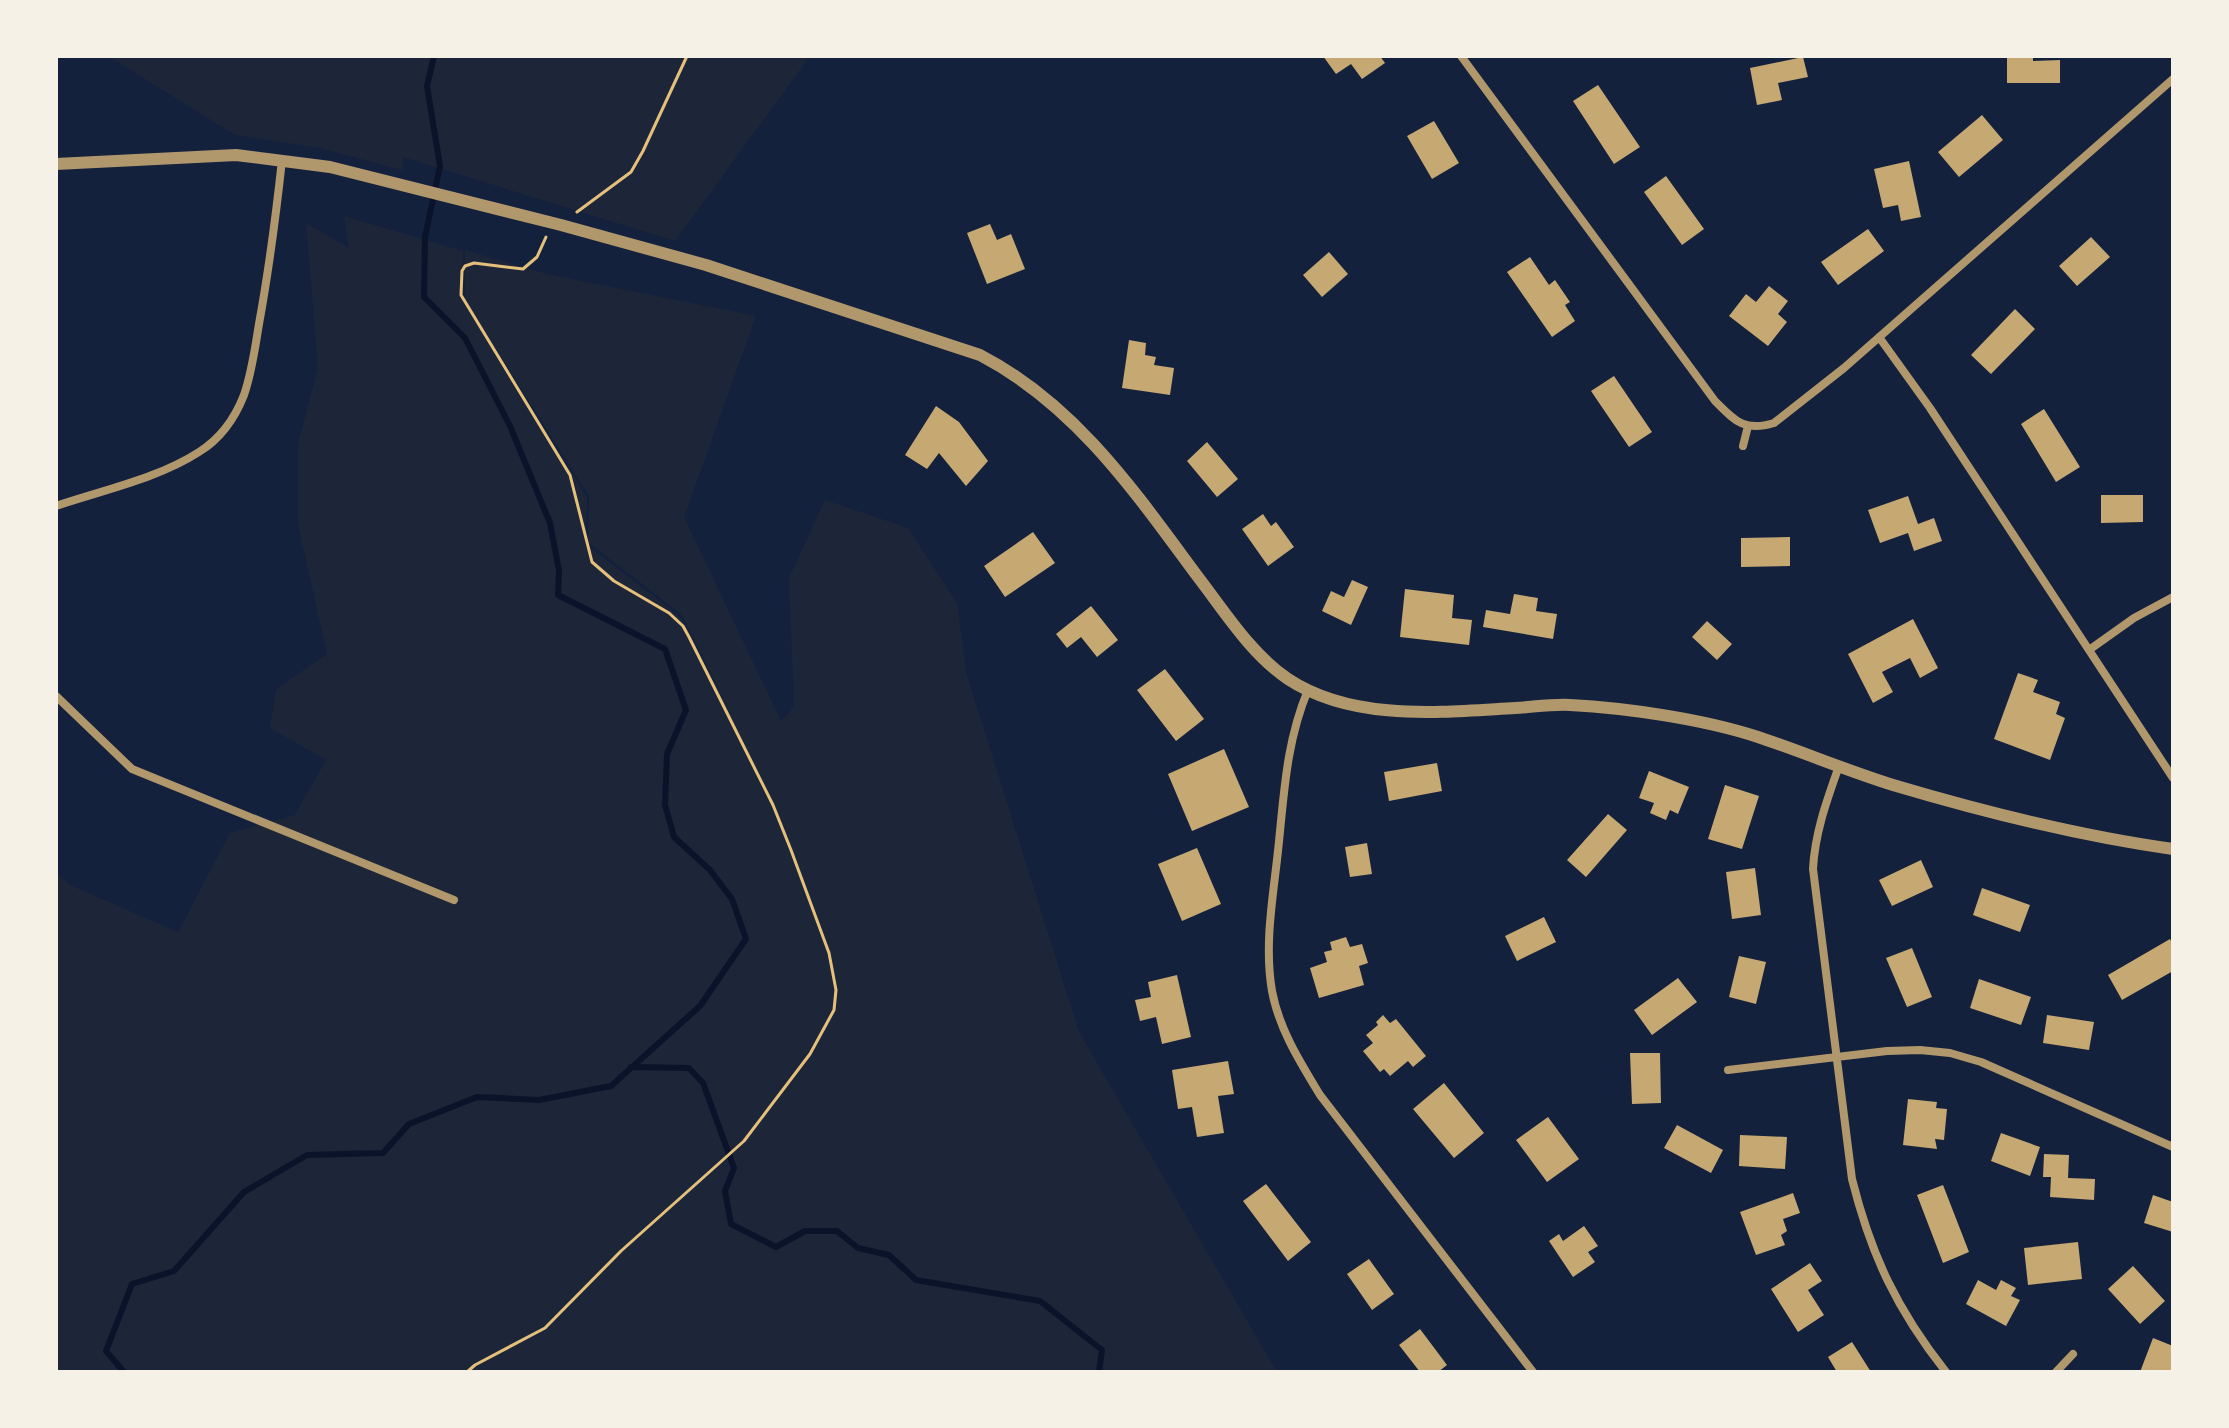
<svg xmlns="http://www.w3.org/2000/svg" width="2229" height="1428" viewBox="0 0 2229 1428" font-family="'Archivo Narrow',sans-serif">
  <rect width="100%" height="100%" fill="#14213d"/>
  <path fill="#1d2539" d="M 108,56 L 810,56 L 675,241 L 403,157 L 402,170 L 320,148 L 235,135 Z
    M 344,216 L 463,251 L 463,301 L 587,497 L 586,544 L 680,617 L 736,724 L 682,615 L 588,542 L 589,496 L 465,300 L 465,250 L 547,274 L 756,316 L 684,517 L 781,721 L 794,707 L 789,578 L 825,500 L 908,528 L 957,603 L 966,672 L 1079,1032 L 1277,1372 L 56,1372 L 56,873 L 70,885 L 178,932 L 230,833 L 295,815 L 326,760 L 270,728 L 276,689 L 327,654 L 298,525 L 298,444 L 318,368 L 306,223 L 349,248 Z"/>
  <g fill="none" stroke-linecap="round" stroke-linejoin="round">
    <path stroke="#0b132b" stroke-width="6" d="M 631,1067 L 689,1068 L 703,1083 L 734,1168 L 725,1191 L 731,1224 L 776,1247 L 805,1231 L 837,1231 L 858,1248 L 889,1255 L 916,1280 L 1040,1301 L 1102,1350 L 1099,1372
      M 124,1372 L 106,1351 L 132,1284 L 174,1271 L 244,1192 L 307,1155 L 383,1153 L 409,1124 L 477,1097 L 539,1100 L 611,1086 L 700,1006 L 746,939 L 732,899 L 710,870 L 674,837 L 665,805 L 667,754 L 686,710 L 665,649 L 558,595 L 559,571 L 550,523 L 510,426 L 465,338 L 424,297 L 425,237 L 440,166 L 427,86 L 434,56"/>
  </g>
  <path fill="#c6a872" d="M 1323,56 L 1380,56 L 1385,63 L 1362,79 L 1351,64 L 1336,74 Z
    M 2007,56 L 2033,56 L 2033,61 L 2060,60 L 2060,83 L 2007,83 Z
    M 1803,57 L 1808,77 L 1778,83 L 1782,100 L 1757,105 L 1750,68 Z
    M 1598,85 L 1640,147 L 1614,164 L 1573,101 Z
    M 1982,115 L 2003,140 L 1959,177 L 1938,152 Z
    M 1434,121 L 1459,163 L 1432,179 L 1407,136 Z
    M 1909,161 L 1921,217 L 1901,221 L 1898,205 L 1883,208 L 1874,169 Z
    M 1666,176 L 1704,229 L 1682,245 L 1644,192 Z
    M 990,224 L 997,240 L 1011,234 L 1025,269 L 987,284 L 967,233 Z
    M 1868,229 L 1884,251 L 1838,285 L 1821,262 Z
    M 2091,237 L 2110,257 L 2077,286 L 2059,266 Z
    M 1329,252 L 1348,274 L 1322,297 L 1303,275 Z
    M 1530,257 L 1549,285 L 1555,280 L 1570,302 L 1565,305 L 1575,321 L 1552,337 L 1507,272 Z
    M 1769,286 L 1788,301 L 1778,314 L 1787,322 L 1768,346 L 1729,316 L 1746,294 L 1756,302 Z
    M 2015,309 L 2035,329 L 1991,374 L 1971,355 Z
    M 1129,340 L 1146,343 L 1145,355 L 1156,357 L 1154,365 L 1174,368 L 1170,395 L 1122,388 Z
    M 1614,376 L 1652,432 L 1629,447 L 1591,391 Z
    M 936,406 L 959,422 L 988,461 L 966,486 L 939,453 L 927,469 L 905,455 Z
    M 2044,409 L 2080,467 L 2056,482 L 2021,424 Z
    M 1207,442 L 1238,479 L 1217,497 L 1187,461 Z
    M 2101,495 L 2143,495 L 2143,522 L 2101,523 Z
    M 1908,496 L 1918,524 L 1934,518 L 1942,541 L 1914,551 L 1908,533 L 1880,543 L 1868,510 Z
    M 1263,514 L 1271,526 L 1276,522 L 1294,547 L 1268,566 L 1242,529 Z
    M 1033,532 L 1055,563 L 1005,597 L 984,566 Z
    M 1790,537 L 1790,566 L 1741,567 L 1741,538 Z
    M 1352,580 L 1368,587 L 1351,625 L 1322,611 L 1331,591 L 1344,597 Z
    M 1405,589 L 1454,595 L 1452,618 L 1472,620 L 1469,645 L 1400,637 Z
    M 1514,594 L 1538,598 L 1536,611 L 1557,614 L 1553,639 L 1483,627 L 1486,610 L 1510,614 Z
    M 1091,606 L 1118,640 L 1097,657 L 1081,637 L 1067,648 L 1056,634 Z
    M 1913,619 L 1938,668 L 1920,678 L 1910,658 L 1882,672 L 1893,692 L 1873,703 L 1848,654 Z
    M 1707,621 L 1732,644 L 1717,660 L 1692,637 Z
    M 1165,669 L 1204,719 L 1176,741 L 1137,690 Z
    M 2018,673 L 2038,680 L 2033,692 L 2060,702 L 2056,714 L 2065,718 L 2050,760 L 1994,739 Z
    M 1224,749 L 1249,807 L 1192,831 L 1168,774 Z
    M 1437,763 L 1442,791 L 1389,801 L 1384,772 Z
    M 1649,771 L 1689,787 L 1678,814 L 1670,810 L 1666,820 L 1650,813 L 1654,803 L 1639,798 Z
    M 1725,785 L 1759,796 L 1742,849 L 1708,839 Z
    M 1608,814 L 1627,830 L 1586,877 L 1567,860 Z
    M 1367,843 L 1372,874 L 1350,877 L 1345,847 Z
    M 1197,848 L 1221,904 L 1182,921 L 1158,864 Z
    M 1921,860 L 1933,887 L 1892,906 L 1879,880 Z
    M 1755,868 L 1761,915 L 1732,919 L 1726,872 Z
    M 1982,888 L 2030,905 L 2020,932 L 1973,915 Z
    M 1544,917 L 1556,942 L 1517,961 L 1505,936 Z
    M 1346,937 L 1350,947 L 1362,944 L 1368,963 L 1359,966 L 1364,985 L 1319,998 L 1310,968 L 1327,962 L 1324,952 L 1332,950 L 1330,942 Z
    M 2170,939 L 2173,945 L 2173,971 L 2122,1000 L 2108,975 Z
    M 1912,948 L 1932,997 L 1907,1007 L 1886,958 Z
    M 1739,956 L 1766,962 L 1756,1004 L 1729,997 Z
    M 1177,975 L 1191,1037 L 1162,1044 L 1156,1017 L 1140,1021 L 1135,1000 L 1151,997 L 1148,982 Z
    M 1678,978 L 1697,1002 L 1652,1035 L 1634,1010 Z
    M 1979,979 L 2031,997 L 2021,1025 L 1970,1008 Z
    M 1383,1015 L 1390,1023 L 1396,1019 L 1426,1056 L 1413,1067 L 1408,1061 L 1390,1076 L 1384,1069 L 1380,1072 L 1363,1051 L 1373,1043 L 1366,1035 L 1378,1025 L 1376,1022 Z
    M 2047,1015 L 2094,1022 L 2089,1050 L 2043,1043 Z
    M 1630,1053 L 1660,1053 L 1661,1103 L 1632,1104 Z
    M 1228,1061 L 1234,1094 L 1218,1096 L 1224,1133 L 1197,1137 L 1192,1107 L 1178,1109 L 1172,1070 Z
    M 1444,1083 L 1484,1133 L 1454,1158 L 1413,1109 Z
    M 1908,1099 L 1937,1102 L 1936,1108 L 1947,1109 L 1944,1140 L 1935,1139 L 1937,1149 L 1903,1145 Z
    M 1548,1117 L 1579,1159 L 1547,1182 L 1516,1140 Z
    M 1677,1125 L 1723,1150 L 1711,1173 L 1664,1148 Z
    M 2001,1133 L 2040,1147 L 2030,1176 L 1991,1161 Z
    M 1740,1135 L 1787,1137 L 1785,1169 L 1739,1166 Z
    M 2044,1154 L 2069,1155 L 2068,1178 L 2095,1179 L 2094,1200 L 2050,1197 L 2051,1177 L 2043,1177 Z
    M 1266,1184 L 1311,1242 L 1288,1261 L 1243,1201 Z
    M 1943,1185 L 1969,1252 L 1943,1263 L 1917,1195 Z
    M 1793,1193 L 1800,1213 L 1783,1219 L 1787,1231 L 1781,1235 L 1785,1245 L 1756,1255 L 1740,1212 Z
    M 2153,1195 L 2173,1202 L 2173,1232 L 2144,1223 Z
    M 1584,1226 L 1598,1246 L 1588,1252 L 1595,1262 L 1573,1277 L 1549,1241 L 1559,1234 L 1563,1241 Z
    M 2078,1242 L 2082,1279 L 2028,1285 L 2024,1248 Z
    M 1369,1259 L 1394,1294 L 1372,1310 L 1347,1274 Z
    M 1810,1263 L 1822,1281 L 1808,1290 L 1824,1315 L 1798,1332 L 1771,1289 Z
    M 2133,1266 L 2165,1301 L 2140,1324 L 2108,1289 Z
    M 1978,1280 L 1996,1290 L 2001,1280 L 2016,1288 L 2011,1296 L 2020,1300 L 2006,1326 L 1966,1304 Z
    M 1420,1329 L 1447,1365 L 1438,1372 L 1420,1372 L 1399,1345 Z
    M 2153,1338 L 2173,1346 L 2173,1372 L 2140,1372 Z
    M 1852,1342 L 1871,1372 L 1837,1372 L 1828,1357 Z"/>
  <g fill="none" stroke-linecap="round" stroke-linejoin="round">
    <path stroke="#e5c07b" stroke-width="3" d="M 577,212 L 631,172 L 643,151 L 687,56
      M 467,1372 L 475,1365 L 545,1328 L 621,1251 L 744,1141 L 810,1054 L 834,1010 L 836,990 L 829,953 L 791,850 L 773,805 L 689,637 L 683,626 L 669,613 L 614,581 L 592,562 L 570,475 L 461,295 L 462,271 L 465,266 L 474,263 L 523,269 L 537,257 L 546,237"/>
    <path stroke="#b1986c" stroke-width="8" d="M 1461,56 L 1715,401 C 1735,421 1744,432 1774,423 L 1844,368 L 2173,79
      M 1879,337 L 1930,408 L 2173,778
      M 1743,446 L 1748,426
      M 56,506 C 103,490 157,479 199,452 C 220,439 235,418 244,395 C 252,372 255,348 259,324 C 269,269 276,215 282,160
      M 2089,650 L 2134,618 L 2173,597
      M 1308,690 C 1286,742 1284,795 1278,851 C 1273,897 1264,945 1272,991 C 1279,1029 1300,1062 1320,1095 L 1533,1372
      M 56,696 L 132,769 L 454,900
      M 1839,766 C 1827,800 1815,832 1813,869 L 1852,1179 C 1871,1255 1897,1310 1946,1372
      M 1728,1070 L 1887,1051 L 1920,1050 L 1950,1053 L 1981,1062 L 2173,1147
      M 2056,1372 L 2073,1354"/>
    <path stroke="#b1986c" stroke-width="12" d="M 56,164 L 236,155 L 330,167 L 561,225 L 706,265 L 980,355 C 1076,405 1135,492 1198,577 C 1225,612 1251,654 1288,679 C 1353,722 1442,712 1515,708 C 1533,707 1552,704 1570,705 C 1627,708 1703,719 1758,737 C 1803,752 1848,771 1893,785 C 1984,812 2079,836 2173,849"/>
  </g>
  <rect width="2229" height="1428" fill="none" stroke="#f6f1e7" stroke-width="116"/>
</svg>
